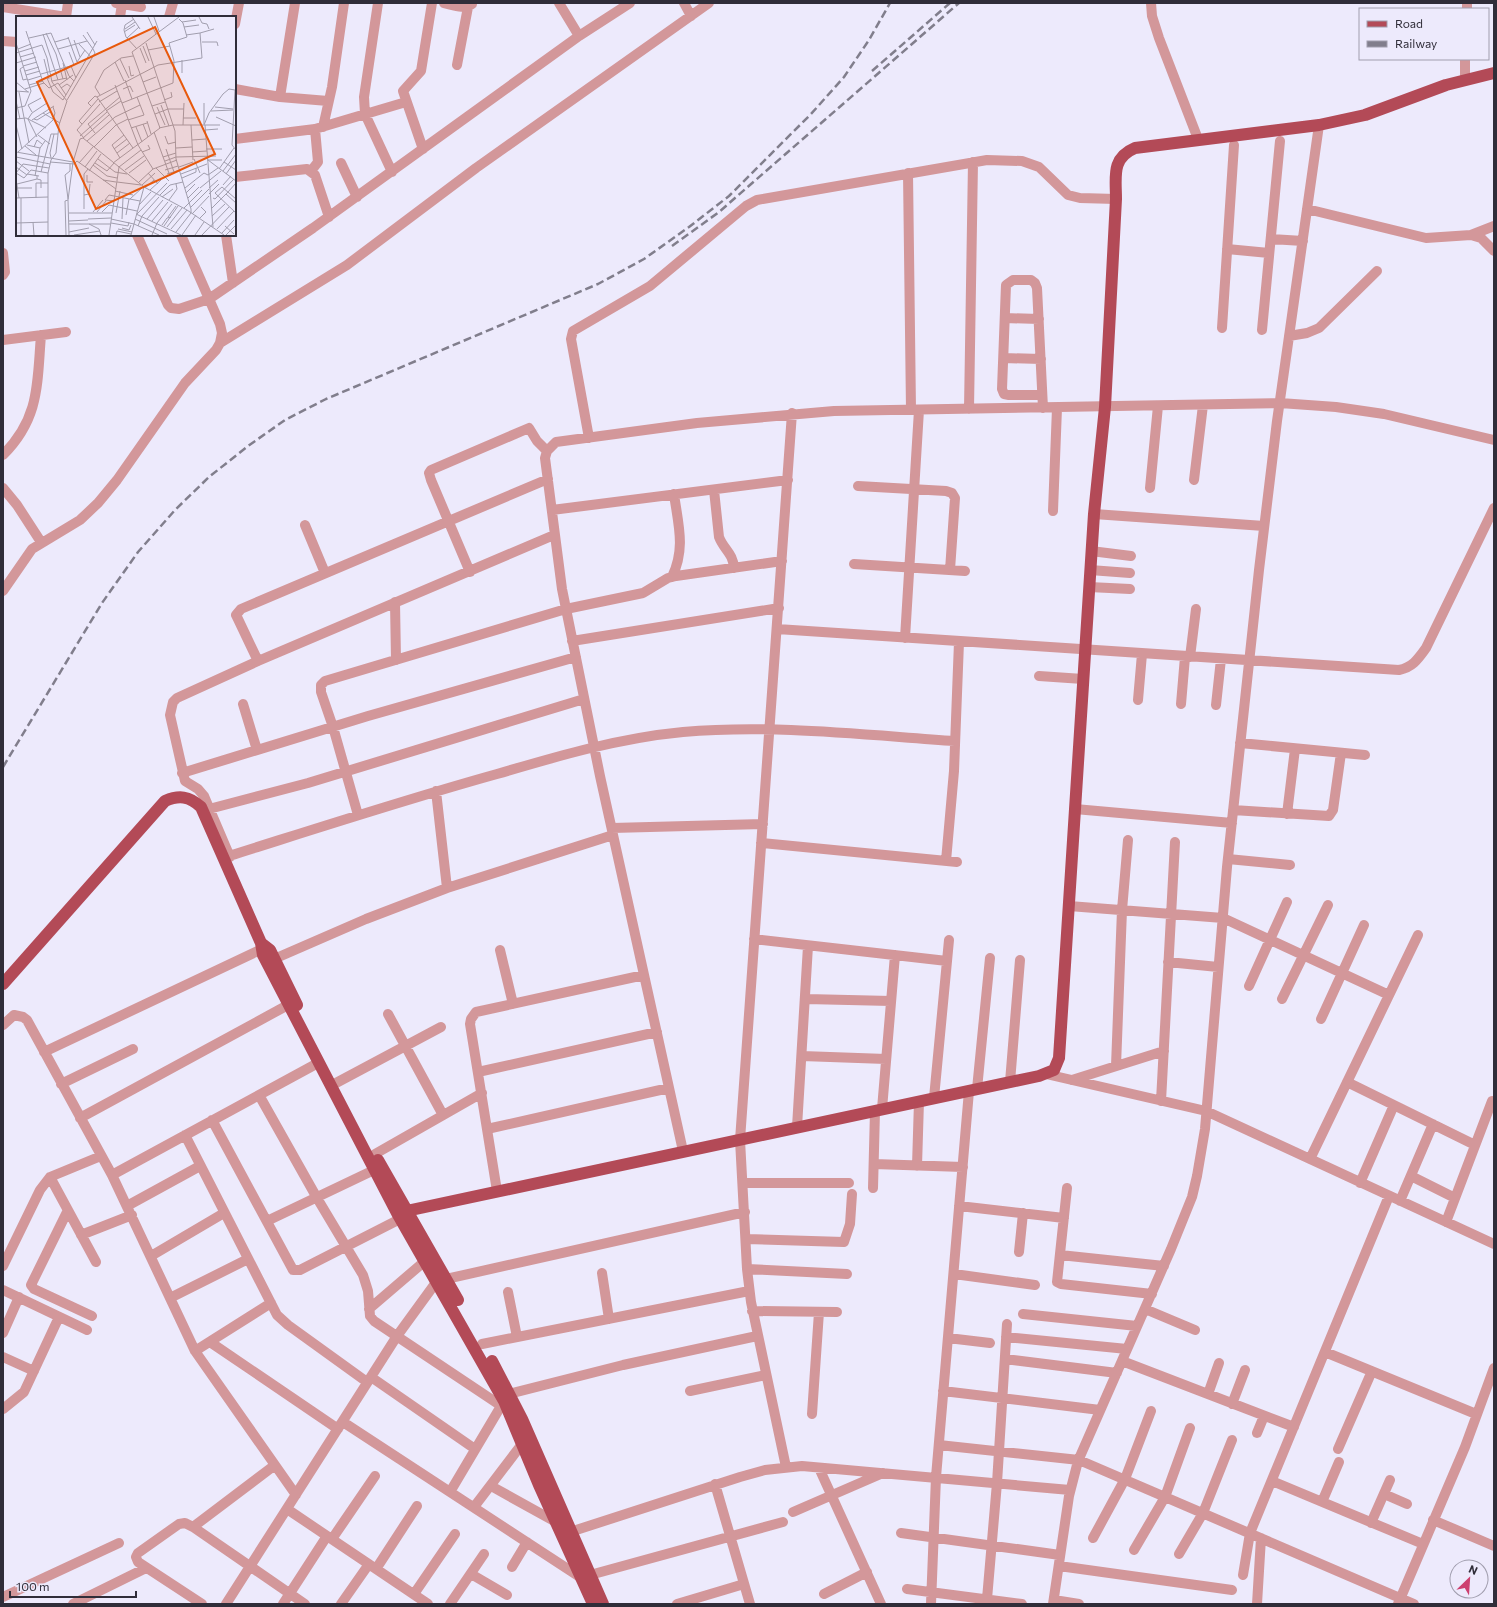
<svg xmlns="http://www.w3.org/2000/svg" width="1497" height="1607" viewBox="0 0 1497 1607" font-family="Commissioner,sans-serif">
  <rect width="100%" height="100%" fill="#edeafc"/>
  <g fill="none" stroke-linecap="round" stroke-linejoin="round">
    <path stroke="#d3979a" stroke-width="10" d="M 116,3 L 141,7
      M 378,3 L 364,97 L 365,114 L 392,172
      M 444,3 C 453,5 465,10 472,4
      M 559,3 L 579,36
      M 684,3 L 691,16
      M 1151,3 L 1152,16 L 1159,38 L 1198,139
      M 3,7 L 66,17
      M 1467,9 L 1467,3
      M 66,17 L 68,3
      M 120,17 L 122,4
      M 169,17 L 173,3
      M 235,24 L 239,3
      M 3,41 L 17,42
      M 457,65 L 468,7
      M 1465,80 L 1465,59
      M 235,89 L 280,97 L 328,101
      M 280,97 L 295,3
      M 323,127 L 332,87 L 344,3
      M 235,139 L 315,129 L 406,102
      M 423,149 L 403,91 L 421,71 L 432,3
      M 341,163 L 357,197
      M 311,171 L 318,162 L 315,129
      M 908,173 L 911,410
      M 235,177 L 307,169 L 315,175 L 329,217
      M 1307,209 L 1426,238 L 1471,235 L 1481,238 L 1494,251
      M 137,235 L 168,305 L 171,308 L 179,309 L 209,299 L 313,228 L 579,36 L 630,3
      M 226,235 L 233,283
      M 1471,235 L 1494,226
      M 1271,239 L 1303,241
      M 1227,249 L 1269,253
      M 3,253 L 5,272 L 3,275
      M 1005,318 L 1039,319
      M 1222,328 L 1234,145
      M 1262,330 L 1280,141
      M 1289,336 L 1307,333 L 1319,328 L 1377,271
      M 3,340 L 66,332
      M 220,343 L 347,265 L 476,168 L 709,3
      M 1004,358 L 1041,359
      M 1042,395 L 1009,395 L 1004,394 L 1002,389 L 1006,285 L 1013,280 L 1031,280 L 1035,283 L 1037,288 L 1043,408
      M 969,409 L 973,162
      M 589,438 L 571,339 L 573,331 L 650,286 L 746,206 L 757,200 L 987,160 L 1022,161 L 1039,167 L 1068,195 L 1080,198 L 1116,199
      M 3,455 C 40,418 37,384 41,335
      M 1194,480 L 1203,405
      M 858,486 L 946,491 L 952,493 L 955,498 L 950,570
      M 3,488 L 17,505 L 41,542
      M 1150,488 L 1158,406
      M 714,490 L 719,537 C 724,550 733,553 734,568
      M 552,510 L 788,480
      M 1053,511 L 1057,408
      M 1094,514 L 1264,526
      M 305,525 L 325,573
      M 1091,551 L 1131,556
      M 854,564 L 965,571
      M 1090,570 L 1130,573
      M 470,572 L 431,480 L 429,473 L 431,470 L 529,428 L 537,441 L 547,451
      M 672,577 C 686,548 678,524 674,494
      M 1089,587 L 1130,589
      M 3,591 L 32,549 L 80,520 L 98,503 L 117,480 L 185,383 L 216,350 L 220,343 L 222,333 L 220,324 L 181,235
      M 395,602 L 396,660
      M 777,629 L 1399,670 C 1413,667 1418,659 1426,648 L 1494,508
      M 905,638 L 919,410
      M 572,641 L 779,608
      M 1190,657 L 1196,609
      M 258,661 L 238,619 L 236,615 L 241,609 L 548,479
      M 1039,676 L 1083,679
      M 1138,700 L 1142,654
      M 243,704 L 257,750
      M 1181,704 L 1185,657
      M 1216,705 L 1221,659
      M 1240,743 L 1365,755
      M 182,773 L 368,716 L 576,657
      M 436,791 L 447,888
      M 209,809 L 308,783 L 584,699
      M 1075,809 L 1232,823
      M 1233,810 L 1329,816 L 1333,810 L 1341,753
      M 1287,814 L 1295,749
      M 358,815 L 333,727 L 321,692 L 321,685 L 325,681 L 566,609 L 643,593 L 668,578 L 676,576 L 782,561
      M 612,828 L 763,824
      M 761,843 L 957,862
      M 229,856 C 318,828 407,799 497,774 C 558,756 619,738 683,732 C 773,724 865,735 955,741
      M 230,857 L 204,796 L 198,789 L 185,781 L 170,715 L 173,702 L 177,698 L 258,661 L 554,535
      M 1228,859 L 1290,865
      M 946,861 L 954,771 L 959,642
      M 1069,906 L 1223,918 L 1389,995
      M 754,939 L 947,961
      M 500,950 L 513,1004
      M 274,959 L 366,919 L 447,888 L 613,835
      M 1168,962 L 1218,967
      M 1249,986 L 1287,902
      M 806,999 L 891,1001
      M 1282,999 L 1328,905
      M 388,1014 L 443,1115
      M 1321,1019 L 1364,925
      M 3,1025 L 14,1015 L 23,1017 L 27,1020 L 112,1175 L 195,1351 L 296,1495
      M 44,1052 L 260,950
      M 802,1056 L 886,1059
      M 1116,1066 L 1122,910 L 1128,840
      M 478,1072 L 657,1032
      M 1046,1074 L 1206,1111 L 1494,1244
      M 1072,1080 L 1164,1051
      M 1010,1082 L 1020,960
      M 1347,1082 L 1475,1145
      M 336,1083 L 441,1027
      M 61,1084 L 133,1049
      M 977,1089 L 990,958
      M 259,1095 L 317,1198 L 363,1275 L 368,1291 L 370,1316 L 374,1321 L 509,1411
      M 934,1098 L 949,940
      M 1161,1101 L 1175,842
      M 882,1109 L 895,955
      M 80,1118 L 288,1005
      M 212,1120 L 293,1270 L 300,1270 L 400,1219
      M 797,1127 L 808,946
      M 487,1129 L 669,1088
      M 185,1135 L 277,1315 L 288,1325 L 367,1382
      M 683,1151 L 600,776 L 562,589 L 545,458 L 547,451 L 556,442 L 697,423 L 834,411 L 1280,403 L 1336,407 L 1384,414 L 1494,440
      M 375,1154 L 482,1093
      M 1310,1159 L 1418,935
      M 874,1164 L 963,1167
      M 917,1166 L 919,1101
      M 112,1175 L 318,1063
      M 1411,1176 L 1455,1198
      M 50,1177 L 96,1262
      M 743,1183 L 849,1183
      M 1360,1183 L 1394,1105
      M 873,1188 L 875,1111
      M 1067,1188 L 1057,1282 L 1061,1284 L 1152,1294
      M 497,1191 L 470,1024 L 471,1019 L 476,1012 L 644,975
      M 1400,1201 L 1433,1124
      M 127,1206 L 200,1166
      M 959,1206 L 1064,1218
      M 68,1210 L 31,1285 L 34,1289 L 92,1316
      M 267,1221 L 374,1170
      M 1446,1222 L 1492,1101
      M 81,1235 L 132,1215
      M 746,1239 L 844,1242 L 850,1224 L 852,1194
      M 1019,1252 L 1023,1213
      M 1060,1255 L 1164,1266
      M 151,1256 L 224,1213
      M 3,1266 L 40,1190 L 50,1177 L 101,1156
      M 747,1269 L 847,1274
      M 602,1273 L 609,1319
      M 954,1274 L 1035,1285
      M 3,1290 L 87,1330
      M 508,1292 L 517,1337
      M 170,1298 L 248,1259
      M 369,1309 L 425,1261
      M 1145,1309 L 1195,1330
      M 752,1311 L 837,1312
      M 1023,1314 L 1137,1326
      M 3,1333 L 19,1297
      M 1006,1337 L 1127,1349
      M 948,1338 L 990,1343
      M 210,1342 L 338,1429
      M 482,1344 L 749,1291
      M 195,1351 L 271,1303
      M 1325,1352 L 1476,1414
      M 3,1357 L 34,1371
      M 1005,1359 L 1117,1373
      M 1122,1361 L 1294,1427
      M 371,1377 L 475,1449
      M 690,1391 L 766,1375
      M 943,1391 L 1100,1410
      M 509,1394 L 623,1365 L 757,1336
      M 1208,1394 L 1219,1363
      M 1232,1404 L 1245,1370
      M 3,1409 L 24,1392 L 59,1317
      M 812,1414 L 819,1312
      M 343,1422 L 580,1577
      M 1257,1433 L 1264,1416
      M 939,1445 L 1079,1460 L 1414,1604
      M 1338,1449 L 1372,1371
      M 786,1467 L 751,1302 L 747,1269 L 740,1140 L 792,413
      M 819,1468 L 881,1604
      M 1272,1481 L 1423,1544
      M 715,1484 L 750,1604
      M 491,1486 L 556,1522
      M 450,1492 L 501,1406
      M 1384,1494 L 1407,1504
      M 1322,1502 L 1339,1462
      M 474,1507 L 522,1444
      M 287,1509 L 428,1604
      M 793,1512 L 883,1473
      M 1433,1520 L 1494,1546
      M 1371,1523 L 1390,1480
      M 193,1527 L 275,1465
      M 570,1532 L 740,1477 L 765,1470 L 802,1466 L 1070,1490
      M 901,1533 L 1060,1555
      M 1093,1538 L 1125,1479 L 1151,1411
      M 332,1539 L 375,1476
      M 1134,1550 L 1165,1497 L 1190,1428
      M 1179,1554 L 1203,1513 L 1232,1440
      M 1059,1566 L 1232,1590
      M 512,1567 L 527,1542
      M 376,1569 L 417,1506
      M 471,1574 L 507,1595
      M 590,1575 L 783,1522
      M 1243,1575 L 1250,1533 L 1389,1196
      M 907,1589 L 1022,1604
      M 414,1594 L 455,1534
      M 824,1594 L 867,1572
      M 3,1597 L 119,1543
      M 987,1599 L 997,1483 L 1007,1324
      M 1054,1600 L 1079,1604
      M 73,1604 L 146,1568
      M 202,1604 L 138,1562 L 136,1557 L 138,1553 L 179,1524 L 185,1523 L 193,1527 L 305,1604
      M 226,1604 L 397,1336 L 437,1281 L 745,1212
      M 283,1604 L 327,1536
      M 341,1604 L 369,1564
      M 450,1604 L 484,1554
      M 677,1604 L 744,1584
      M 931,1604 L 936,1477 L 969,1091
      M 1053,1604 L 1069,1496 L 1078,1461 L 1171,1249 L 1192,1197 L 1197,1176 L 1205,1129 L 1227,867 L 1259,570 L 1277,421 L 1319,125
      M 1257,1604 L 1261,1538
      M 1398,1604 L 1465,1447 L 1494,1368"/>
    <path stroke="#b34a57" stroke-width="12" d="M 261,943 L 270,950 L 297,1005
      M 3,984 L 165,801 C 179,795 189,796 201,807 L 261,943 L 263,955 L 397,1213 L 504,1401 L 539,1485 L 593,1604
      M 378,1160 L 458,1300
      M 397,1213 L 1039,1076 L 1054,1070 L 1059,1058 L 1094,514 L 1105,407 L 1116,199 C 1116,177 1111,158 1135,148 L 1319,125 L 1365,115 L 1446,85 L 1494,73
      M 492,1361 L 522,1419 L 603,1604"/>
    <path stroke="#817e8c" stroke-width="2.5" stroke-dasharray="8 4" stroke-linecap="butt" d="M 872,71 L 950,3
      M 672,246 L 719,212 L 959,3
      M 3,767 L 102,603 L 138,552 L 175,510 L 209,477 L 248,446 L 285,420 L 326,399 L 598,284 L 644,259 L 689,227 L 729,196 L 811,114 L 844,77 L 869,40 L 890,3"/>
  </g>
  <g transform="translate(16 16)">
    <rect width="220" height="220" fill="#edeafc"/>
    <path fill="none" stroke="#a19eae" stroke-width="1" d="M 116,1 L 124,13M 132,1 L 140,18M 138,1 L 143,15M 183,1 L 186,7 L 191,8 L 193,13M 118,3 L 109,9 L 108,14 L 110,21 L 121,33M 166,6 L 180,4M 168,11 L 183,9M 109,13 L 119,6M 10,15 L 27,66 L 33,72 L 42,67 L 50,79M 71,16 L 79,29M 108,16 L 119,9M 30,17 L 40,38 L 47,63M 184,17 L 198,13M 27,18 L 42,64M 67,19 L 77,33M 52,21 L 61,46 L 69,34M 13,22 L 35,17 L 53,60 L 58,65M 111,22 L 123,11M 58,24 L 64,41M 39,26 L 53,22M 186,26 L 201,26 L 202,30M 0,27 L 15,75 L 9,90 L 0,92M 130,27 L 159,115 L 160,143 L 175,193 L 175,197 L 160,216M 63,28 L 76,42M 127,30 L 133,45M 124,32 L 130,47M 2,33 L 15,28M 42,33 L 71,25M 132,34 L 154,30M 0,37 L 26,29 L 31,42 L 36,66 L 51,85 L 43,109 L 40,137 L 35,144 L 32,157 L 32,219M 4,41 L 18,37M 28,43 L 33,63M 104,43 L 113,62M 166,44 L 166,57M 99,46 L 108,65M 0,47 L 20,41M 47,47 L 51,64M 7,50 L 21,46M 55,50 L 60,62M 113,50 L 115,60 L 118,59M 7,51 L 4,53 L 7,64 L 11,63M 9,55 L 23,51M 25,58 L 58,49 L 53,36M 10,59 L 24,55M 31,62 L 37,76 L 47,84 L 81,25M 12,64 L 25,60M 109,64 L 116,83M 36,65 L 51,62M 0,66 L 12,76M 127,66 L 140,61M 13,69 L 27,65M 43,69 L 57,59M 99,69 L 122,129 L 137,153M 45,72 L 51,68 L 55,71M 9,73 L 28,67M 107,73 L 114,70 L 117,76M 0,75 L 13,76M 3,76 L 13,127M 84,79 L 79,71 L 88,54 L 105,42 L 117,40M 121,81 L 128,99M 51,84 L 79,37 L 77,33M 148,84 L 156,81 L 155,76M 0,85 L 4,103M 83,86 L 101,75M 106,87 L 157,67 L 158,45 L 153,27 L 171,21 L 167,7 L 163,3M 188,87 L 188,108M 145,89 L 153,110M 136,90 L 149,86M 76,91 L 72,87 L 79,80 L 81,81M 141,91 L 149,109M 199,91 L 217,93M 90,95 L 105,85M 195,95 L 217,94M 16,96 L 12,89 L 25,82M 27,97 L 44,107M 139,98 L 152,93 L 168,93M 200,101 L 220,110M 167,102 L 180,102M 0,103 L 10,102 L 30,112M 12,103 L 16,97 L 31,87 L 29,84M 12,103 L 21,121M 18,103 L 21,104 L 34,96M 16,104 L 38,90M 112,104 L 128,99M 131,105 L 135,118M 66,108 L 63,105 L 82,83M 127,108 L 132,121M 0,109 L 6,133M 100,109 L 112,103M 167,109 L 168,87M 175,109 L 177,144M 188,109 L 193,97 L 207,78 L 213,73 L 219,74 L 216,129 L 220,134M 189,109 L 204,109M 120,111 L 126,126M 115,112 L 131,107M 143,112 L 157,109 L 189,109 L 197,211M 189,114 L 202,113M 138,116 L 154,160M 79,117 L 72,108 L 104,81M 22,119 L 34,128M 64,120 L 91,96M 149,120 L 152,128 L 160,126M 67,122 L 93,99M 68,122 L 61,114 L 84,88M 176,124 L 190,123M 71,125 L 99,101 L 124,89M 11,129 L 24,132M 9,130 L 20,139M 18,131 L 21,124 L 26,128M 78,131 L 100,109M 117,132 L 81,81 L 142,49 L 186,42 L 184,17 L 170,19M 160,132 L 176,131M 98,133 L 111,123M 150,133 L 158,156M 190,133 L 206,133M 0,136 L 57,146 L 64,123 L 67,122 L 128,171 L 171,194 L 208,219M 2,136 L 37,104 L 39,97 L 37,91M 126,136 L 134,133 L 132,129M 176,136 L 191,135M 101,137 L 114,127M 0,141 L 34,148M 147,141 L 160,137M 35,142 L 34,137 L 38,118M 104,142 L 96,129 L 108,119M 82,143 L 99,156 L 111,158M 178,143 L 184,157M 191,144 L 206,144M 192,144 L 220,165M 0,145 L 13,155M 149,145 L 160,141 L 200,140M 34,146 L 58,148 L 61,145 L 100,173M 208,146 L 220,154M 63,147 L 77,131M 79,147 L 91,155 L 98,147M 97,147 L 144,112 L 116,36 L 163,1M 77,149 L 91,160 L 101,162M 0,151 L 11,159M 69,151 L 81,135M 163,151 L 177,146M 140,152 L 153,165M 203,153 L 218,132M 109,154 L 128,140M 149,154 L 162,150M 73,155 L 85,138M 207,155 L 220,138M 25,156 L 35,118 L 42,118M 0,157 L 8,162 L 15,154 L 32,157M 0,157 L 7,148 L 33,152M 113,157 L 130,144M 132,157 L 142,168M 11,158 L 23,160M 151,158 L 164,154M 165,158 L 191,148M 210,158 L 220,144M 71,159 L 71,166 L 77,166M 192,159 L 202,152M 19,160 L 24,132 L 29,125M 21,160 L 21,163 L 25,164 L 25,172M 166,162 L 180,156 L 180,152M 0,163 L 3,182M 87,164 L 100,166M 101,166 L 125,169M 123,166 L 137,153 L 161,144M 1,168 L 21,163M 126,169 L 139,157M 207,169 L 215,160M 0,172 L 16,172M 129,172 L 138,164M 169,172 L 188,157 L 192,159M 184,172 L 205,155M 193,172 L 202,164M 134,174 L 145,164M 99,175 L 117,179M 212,176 L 220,167M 170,177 L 179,168M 193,178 L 203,168M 210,178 L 220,187M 68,179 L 73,178 L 74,168M 144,179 L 154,169 L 167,166M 146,181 L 157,173M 0,182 L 32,181M 5,182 L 5,219M 20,182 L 20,167 L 32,167M 172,182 L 183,171M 197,182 L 199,183 L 218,163M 52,183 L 49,159 L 54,155 L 54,148M 114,183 L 127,171M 220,183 L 206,171 L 199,177 L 220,197M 52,184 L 53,219M 153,184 L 161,173 L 160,168M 98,185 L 89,184 L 93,179 L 124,185M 123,189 L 135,176M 175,191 L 193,173M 168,192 L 186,174M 68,193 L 68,158 L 72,153M 195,193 L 212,176M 77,196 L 87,184M 81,196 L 90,185M 86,196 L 93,189 L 121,195M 53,197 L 96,197M 100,197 L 104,175M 120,198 L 165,219M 121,198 L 151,167M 176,198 L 193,180M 110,199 L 113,183M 196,200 L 209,188M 152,201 L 160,190M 184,202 L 190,196 L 185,191M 72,203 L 95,202M 95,203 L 118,208 L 143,219M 106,203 L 107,182M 119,203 L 151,218M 131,203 L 147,184M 53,205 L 72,204M 136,205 L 152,186M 17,206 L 18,219M 0,207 L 32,206M 95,207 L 112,210 L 113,206M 141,207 L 156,188M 53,208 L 94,208M 73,208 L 83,213 L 85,219M 146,209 L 151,202 L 155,201M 122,210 L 126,200 L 143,181M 148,210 L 162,190M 209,210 L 218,218M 151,211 L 166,192M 106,212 L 113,214 L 115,209M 102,213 L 116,216M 155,213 L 171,194M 201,213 L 218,195M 53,216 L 73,212M 206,217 L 218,204M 50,219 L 49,185 L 52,184 L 57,146M 58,219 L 84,215M 93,219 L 103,151 L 125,134M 100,219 L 101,215 L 115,218M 115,219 L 128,171M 136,219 L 141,207M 166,219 L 180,199M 179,219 L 188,206M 186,219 L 213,191M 210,219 L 220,209"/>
    <path fill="#e8590c" fill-opacity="0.15" stroke="#e8590c" stroke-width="2" d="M 139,11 L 199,138 L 80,193 L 21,66 Z"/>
    <rect width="220" height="220" fill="none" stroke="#302d39" stroke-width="2"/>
  </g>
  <rect width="1497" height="1607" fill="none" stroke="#302d39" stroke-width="8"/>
  <rect x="1359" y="8" width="130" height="52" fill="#edeafc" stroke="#a19eae"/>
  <rect x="1367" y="21" width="20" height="6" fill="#b34a57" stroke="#a19eae"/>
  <text x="1395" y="28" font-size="12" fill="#302d39">Road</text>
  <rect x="1367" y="41" width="20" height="6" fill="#817e8c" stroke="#a19eae"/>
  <text x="1395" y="48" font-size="12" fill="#302d39">Railway</text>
  <g transform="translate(1469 1579) rotate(25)"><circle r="19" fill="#edeafc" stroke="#a19eae"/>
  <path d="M0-3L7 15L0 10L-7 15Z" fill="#cd4070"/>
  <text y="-6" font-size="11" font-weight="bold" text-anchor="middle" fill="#302d39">N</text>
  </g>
  <path d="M10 1591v6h126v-6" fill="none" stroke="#302d39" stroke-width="2"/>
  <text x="16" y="1591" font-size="12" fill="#302d39" stroke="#edeafc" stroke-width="3" paint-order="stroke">100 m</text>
</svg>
